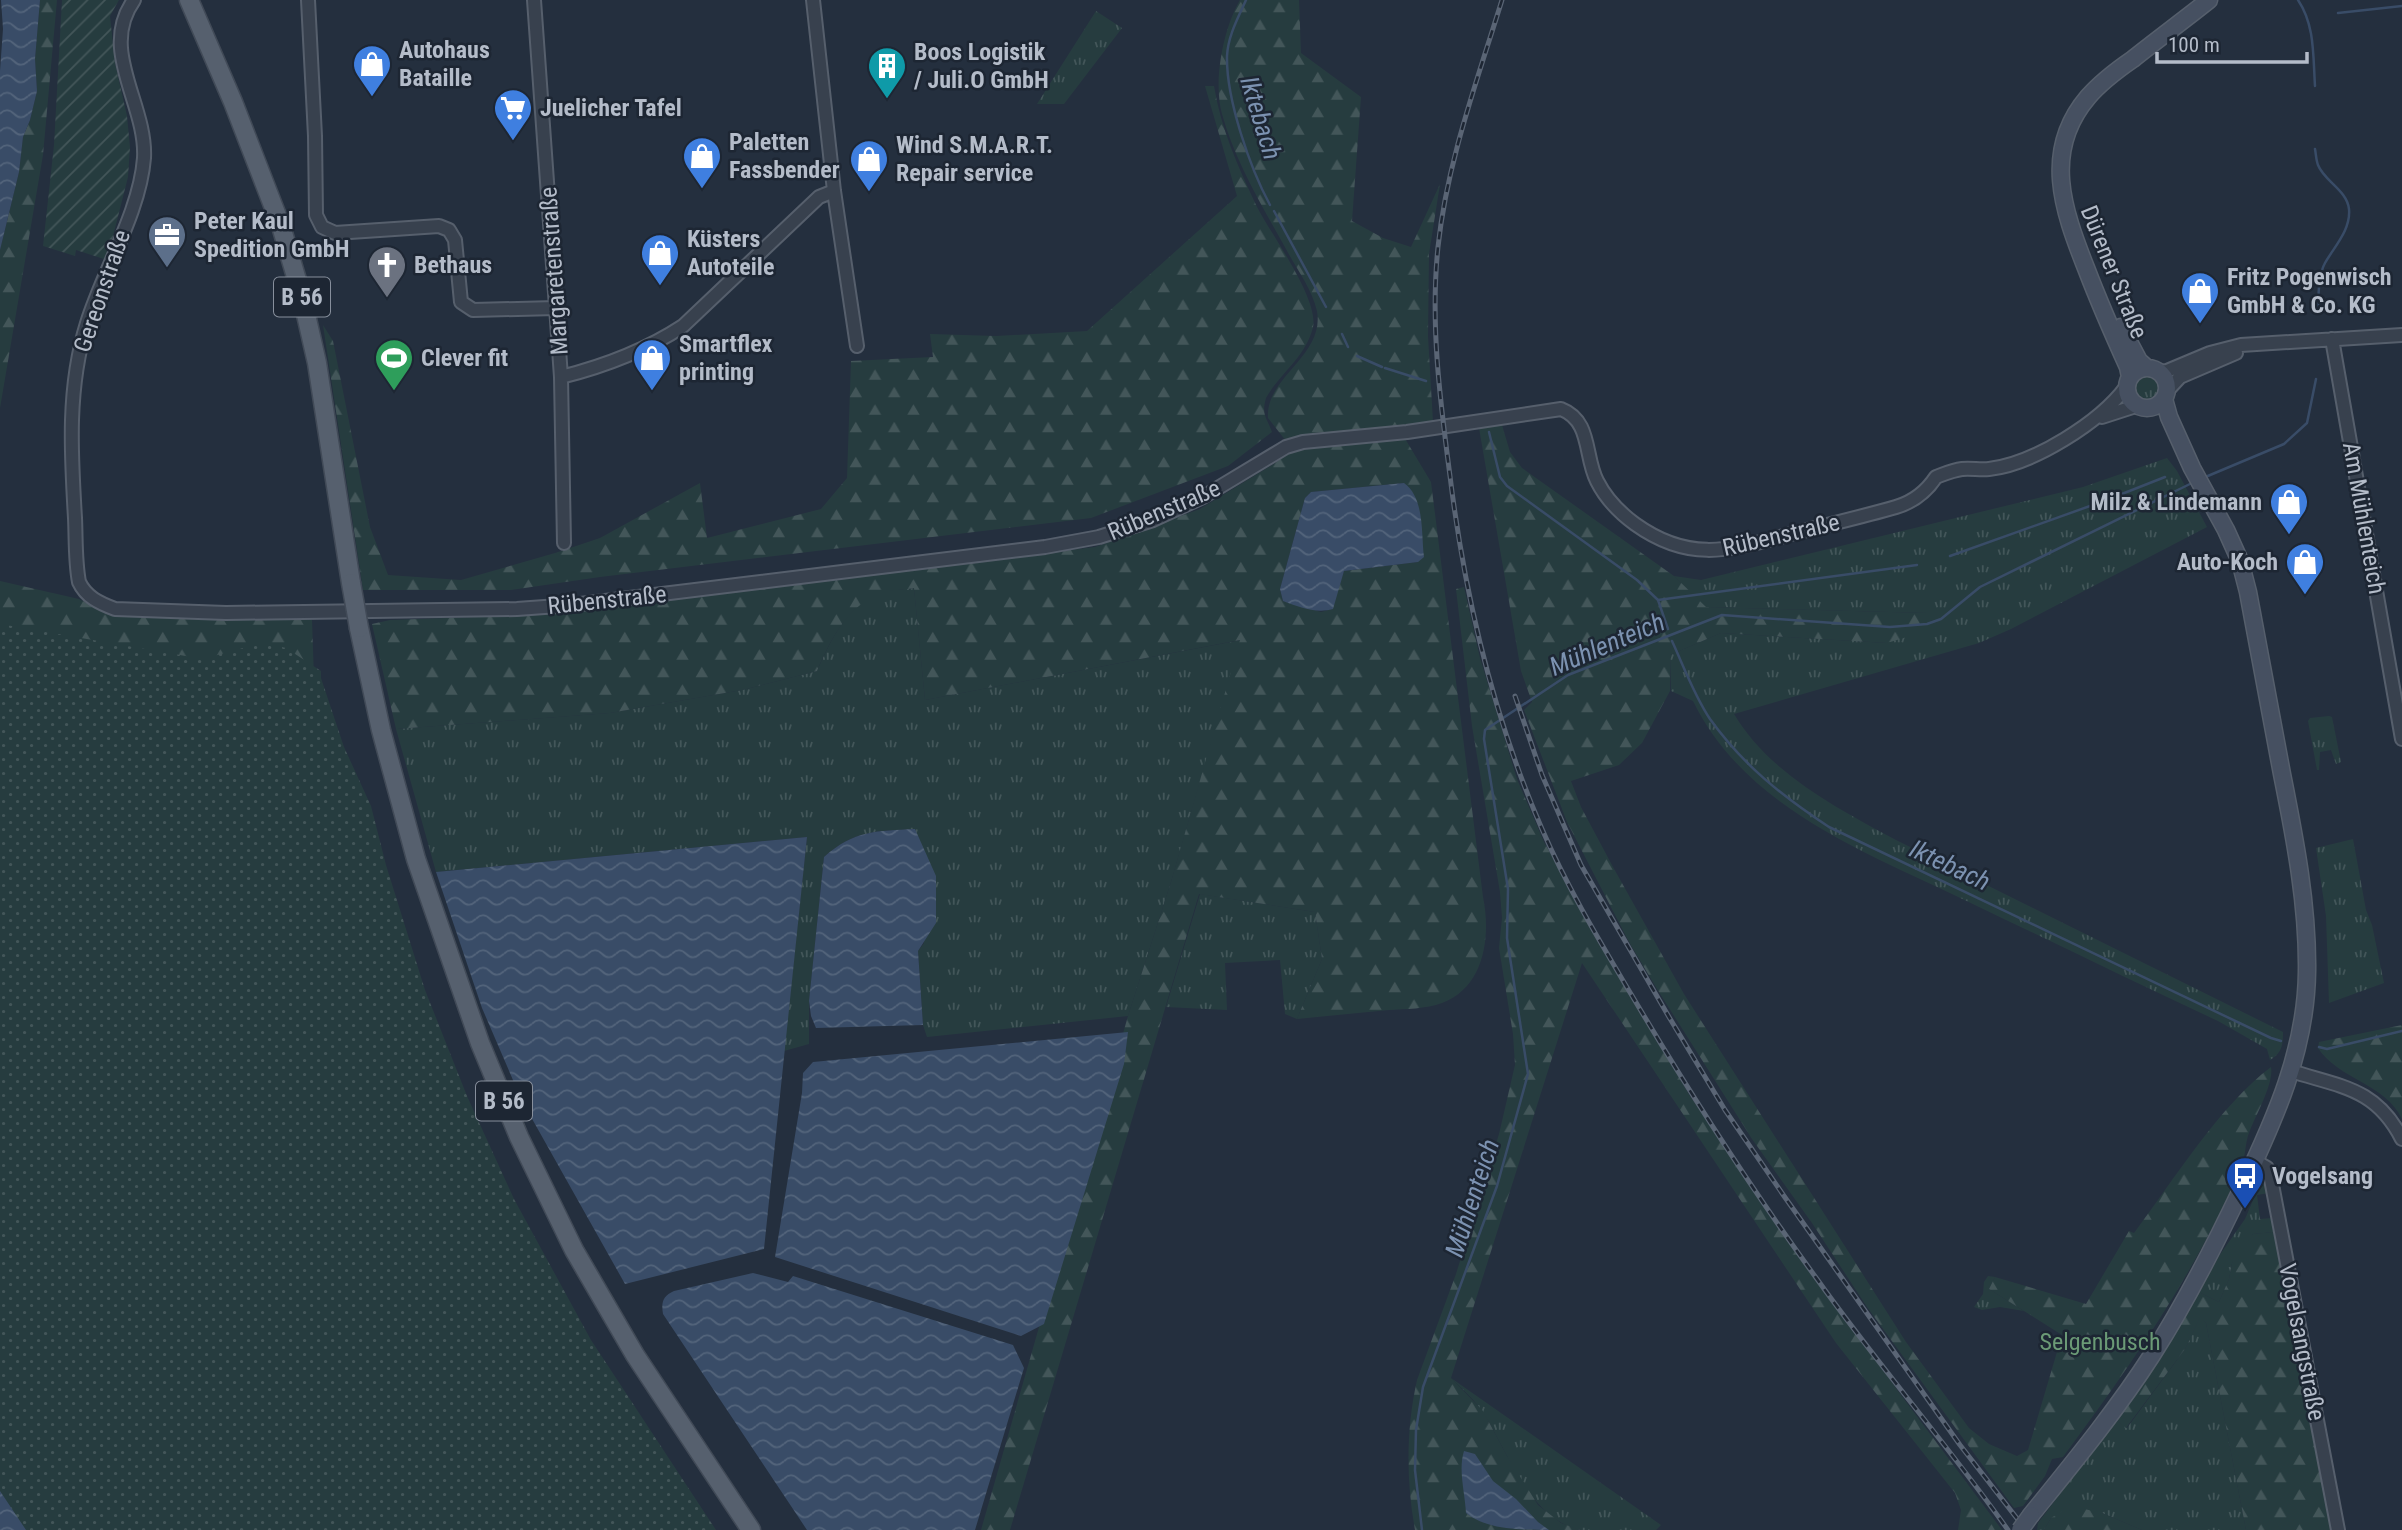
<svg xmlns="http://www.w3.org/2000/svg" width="2402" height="1530" viewBox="0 0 2402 1530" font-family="'Roboto Condensed',sans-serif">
  <defs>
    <pattern id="grass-tufts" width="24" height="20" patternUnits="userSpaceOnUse" patternTransform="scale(1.75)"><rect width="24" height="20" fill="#263c3f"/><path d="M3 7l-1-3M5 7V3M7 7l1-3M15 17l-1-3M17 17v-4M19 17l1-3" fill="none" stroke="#435659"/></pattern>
    <pattern id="forest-firs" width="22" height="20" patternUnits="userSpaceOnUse" patternTransform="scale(1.75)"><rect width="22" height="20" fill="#263c3f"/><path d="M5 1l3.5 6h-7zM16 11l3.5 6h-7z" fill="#435659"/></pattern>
    <pattern id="park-dots" width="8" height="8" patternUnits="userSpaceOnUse" patternTransform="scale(1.75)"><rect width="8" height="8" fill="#263c3f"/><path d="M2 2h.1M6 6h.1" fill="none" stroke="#435659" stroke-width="1.8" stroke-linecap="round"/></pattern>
    <pattern id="garden-furrows" width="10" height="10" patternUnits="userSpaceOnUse" patternTransform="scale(1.75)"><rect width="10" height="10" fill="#263c3f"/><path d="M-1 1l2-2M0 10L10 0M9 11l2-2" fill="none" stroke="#435659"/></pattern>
    <pattern id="water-waves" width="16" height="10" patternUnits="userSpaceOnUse" patternTransform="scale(1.75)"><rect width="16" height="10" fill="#394c67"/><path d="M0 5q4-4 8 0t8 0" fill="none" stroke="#53647b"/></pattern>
  </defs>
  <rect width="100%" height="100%" fill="#242f3e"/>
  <path fill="url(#grass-tufts)" d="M 1096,11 L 1122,28 L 1064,104 L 1037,104 Z
    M2133 389a15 15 0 1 1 30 0a15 15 0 1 1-30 0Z
    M 2167,458 L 2177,471 L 2207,527 L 2011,629 L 1979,643 L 1734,714 C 1770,774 1837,808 1896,840 L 2283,1032 C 2283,1045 2282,1053 2270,1060 L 2267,1049 L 2218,1021 C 2138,984 2059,945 1979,907 C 1876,856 1747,812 1693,701 L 1671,691 L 1670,655 L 1721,633 L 1887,643 L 1927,613 L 1705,607 L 1674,576 L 1701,580 L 2083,487 Z
    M 914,588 L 925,700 L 1241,640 L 1171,882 L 1128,1016 L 927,1037 L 923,1025 L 918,951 L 924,943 L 915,829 C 877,831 854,830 824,857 L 809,1001 L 809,1044 L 784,1051 L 807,837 L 436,872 L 396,729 L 610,713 L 742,690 L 817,671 C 830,642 845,609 876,594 C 886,589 903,590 914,588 Z
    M 2329,716 L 2332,717 L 2341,762 L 2336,764 L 2331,750 L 2320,752 L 2319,770 L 2317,770 L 2308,721 L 2310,718 Z
    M 2353,839 L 2366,910 L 2372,925 L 2384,983 L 2329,1003 L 2326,916 L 2316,848 Z
    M 1200,894 L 1315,912 L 1322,959 L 1297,1019 L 1285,1014 L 1280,960 L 1225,963 L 1227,1010 L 1166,1007 Z
    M 2263,1177 L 2266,1179 L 2269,1193 L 2257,1195 L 2260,1219 L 2272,1218 L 2274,1232 L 2253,1234 L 2232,1263 L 2229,1279 L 2219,1302 L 2199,1292 L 2219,1256 L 2245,1219 Z
    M 1988,1276 L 1995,1277 L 1989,1289 L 2024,1311 L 2000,1307 L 1982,1310 L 1974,1307 L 1983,1294 L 1984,1282 Z
    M 2200,1317 L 2206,1323 L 2246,1530 L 2142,1530 L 2102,1513 L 2051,1518 L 2044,1530 L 2037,1530 L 2038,1523 L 2116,1420 L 2127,1428 L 2185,1349 Z
    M 1451,1378 L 1661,1525 L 1656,1530 C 1635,1530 1601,1530 1581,1530 C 1530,1520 1508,1452 1484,1414 C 1476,1401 1462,1389 1451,1378 Z"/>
  <path fill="url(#forest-firs)" fill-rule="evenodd" d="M 40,0 L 57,0 L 43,155 L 0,408 L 0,250 L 19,172 L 23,137 L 30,120 L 37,91 L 35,59 Z
    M 1240,0 L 1299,0 L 1301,53 L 1361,97 L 1352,221 L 1383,238 L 1411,247 L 1440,184 L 1429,254 L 1428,336 L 1433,422 L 1322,433 L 1286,441 L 1268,418 C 1265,377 1325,356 1317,311 C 1312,289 1296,268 1286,249 C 1262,206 1235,161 1222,114 C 1213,82 1223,29 1240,0 Z
    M 1205,86 L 1214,86 C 1221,129 1238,167 1257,207 C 1271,234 1319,299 1313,327 C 1306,357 1280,373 1266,398 C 1261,415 1267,418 1272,432 L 1228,466 L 1091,518 L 600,577 L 511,590 L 363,590 L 323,325 L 333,341 L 370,527 L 388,575 L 461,580 L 555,553 L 600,538 L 700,483 L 707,538 L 821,509 L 847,478 L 851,361 L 933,357 L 930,334 L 996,336 L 1087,331 L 1237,196 Z
    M 1502,425 L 1510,452 L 1522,468 L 1674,576 L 1706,607 L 1928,613 L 1933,629 L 1887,643 L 1721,633 L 1670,655 L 1670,691 L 1642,743 L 1619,765 L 1571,781 L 1581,807 L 1613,867 L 1684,994 L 1906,1342 L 1969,1428 L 1989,1444 L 2017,1456 L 2028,1450 L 2062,1335 L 1989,1289 L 1995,1277 L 2086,1304 L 2129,1231 L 2134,1233 C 2173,1181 2220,1105 2271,1067 C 2274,1084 2255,1116 2249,1133 C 2245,1143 2246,1154 2242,1164 C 2198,1270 2131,1365 2063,1457 L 2052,1459 L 2045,1476 L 2023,1506 L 2014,1508 L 1867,1307 L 1812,1223 L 1752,1139 L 1657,989 L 1629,942 L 1567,822 L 1524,710 L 1532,702 L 1521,671 L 1479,428 Z
    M 1404,437 L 1431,482 L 1483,897 C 1491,935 1485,987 1442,1003 C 1426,1009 1405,1009 1389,1010 C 1358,1013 1327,1016 1297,1019 L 1322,959 L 1315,912 L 1199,894 L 1010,1530 L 981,1530 L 1128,1016 L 1171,882 L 1240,640 L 925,700 L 914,588 C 902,590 886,590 876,595 C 845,610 830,641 817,671 L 742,690 L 610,713 L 396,729 L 372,624 L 390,620 L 535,615 L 1095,547 L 1200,509 L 1272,465 L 1298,447 ZM 1404,483 L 1418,562 L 1344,571 L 1332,609 L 1321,612 L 1283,601 L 1280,589 L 1305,498 L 1311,492 Z
    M 0,581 L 79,599 L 112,616 L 312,620 L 314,679 L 0,695 Z
    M 1464,587 L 1480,658 L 1517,779 L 1544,842 L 1690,1096 L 1898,1391 L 2002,1530 L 1958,1530 L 1961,1510 L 1955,1493 L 1836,1343 L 1582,963 L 1451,1378 L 1483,1411 L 1507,1456 L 1538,1505 L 1561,1523 L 1580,1530 L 1415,1530 C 1406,1480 1406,1429 1417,1380 L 1456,1274 L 1499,1134 L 1515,1065 L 1513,1034 L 1499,948 L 1502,918 L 1500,892 L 1472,726 L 1456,589 Z
    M 2402,1025 L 2402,1119 C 2385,1083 2339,1080 2318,1048 L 2319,1042 Z
    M 2274,1232 L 2333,1530 L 2246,1530 L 2206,1323 L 2200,1318 L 2185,1349 L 2126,1428 L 2116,1420 L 2169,1344 L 2199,1292 L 2219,1302 L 2229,1279 L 2232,1263 L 2238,1250 L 2253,1234 Z
    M 2071,1506 L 2102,1513 L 2142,1530 L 2044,1530 L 2051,1518 Z"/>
  <path fill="url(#park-dots)" d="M 0,624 L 203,659 L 258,644 L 269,644 L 286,648 L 321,671 L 321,678 L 344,747 L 371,806 L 386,865 L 425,990 L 467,1096 L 514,1199 L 591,1340 L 716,1530 L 0,1530 Z"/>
  <path fill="url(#garden-furrows)" d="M 62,0 L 119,0 L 110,16 L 115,63 L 127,116 L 130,147 L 128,177 L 107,260 L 76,250 L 75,256 L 43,246 L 54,145 Z"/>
  <path fill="url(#water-waves)" d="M 1,0 L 40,0 L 35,59 L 37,91 L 30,120 L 23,137 L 19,172 L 0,250 L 0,71 L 3,29 Z
    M 1404,483 C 1425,498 1421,534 1424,557 L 1418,562 L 1344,571 L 1333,609 C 1316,614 1299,607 1283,601 L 1280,589 L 1305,498 L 1311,492 Z
    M 915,829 L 936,876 L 936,923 L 918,951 L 923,1025 L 816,1028 L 811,1016 L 809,1001 L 824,857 C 854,830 877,831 915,829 Z
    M 807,837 L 764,1249 L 625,1284 L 522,1101 L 482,1008 L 436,872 Z
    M 1128,1032 L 1124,1064 L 1044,1324 L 1021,1336 L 775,1257 L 802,1093 L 803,1073 L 813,1062 Z
    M 753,1273 L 788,1282 L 793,1276 L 1013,1345 L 1024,1368 L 975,1530 L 807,1530 L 663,1314 C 661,1302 663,1296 674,1291 Z
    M 1464,1451 L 1475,1454 L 1493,1481 L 1516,1499 L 1538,1522 L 1549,1530 C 1522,1530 1487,1530 1466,1513 C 1465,1492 1458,1470 1464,1451 Z
    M 0,1491 L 26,1530 L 0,1530 Z"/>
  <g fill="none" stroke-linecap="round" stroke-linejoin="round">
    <path stroke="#394c67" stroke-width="2.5" d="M 1246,0 C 1238,18 1228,36 1227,56 C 1226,99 1250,168 1270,205
      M 2298,0 C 2315,25 2313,56 2315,86
      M 2338,13 L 2402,6
      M 2315,149 C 2316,154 2316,160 2318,165 C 2324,181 2347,190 2349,209 C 2351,230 2334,247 2325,263 C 2318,276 2319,292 2318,306
      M 1274,211 L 1326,307
      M 1342,334 L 1348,347
      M 1357,356 L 1382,367
      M 1385,368 L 1426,381
      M 1489,432 L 1500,477 L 1507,486 L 1637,580 L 1658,600 L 1668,629
      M 2203,478 L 2284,444 L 2307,423 L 2316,379
      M 1950,556 L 2104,501 L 2165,477
      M 1658,600 L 1917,565
      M 1672,641 C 1684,667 1694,695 1710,719 C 1743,765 1782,796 1829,827 L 2271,1038 L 2281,1041
      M 2319,1047 L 2327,1049 L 2402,1031
      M 1422,1530 L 1415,1470 L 1416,1430 L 1423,1387 L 1497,1186 L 1528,1074 L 1507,938 L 1508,889 L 1484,739 L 1485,730 L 1568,675 L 1722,615 L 1890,627 L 1927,624 L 1941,619 L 1980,587 L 2194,482"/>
    <defs>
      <path id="minor" d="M 134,0 C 98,50 147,104 144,158 C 140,212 103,271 87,323 C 67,387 71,453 75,518 C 76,539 75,561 79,582 C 86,597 99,603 115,609 L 226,613 L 304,612 L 517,609 L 572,605 L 1045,547 L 1099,537 L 1153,520 L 1203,497 L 1286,447 L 1303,442 L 1407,432 L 1561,409 C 1592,421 1584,456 1597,481 C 1606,499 1620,513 1635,524 C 1695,567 1738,547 1803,531 C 1834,523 1865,516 1896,507 C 1913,502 1926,492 1936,477 C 1944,474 1953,470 1962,469 C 1971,468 1980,470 1989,469 C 2034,464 2100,422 2126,387
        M 308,0 L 315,136 L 316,215 L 322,227 L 335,233 L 439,226 L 449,230 L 455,240 L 461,302 L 473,310 L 556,308
        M 534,0 L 561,377 L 564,543
        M 813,0 L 834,191 L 857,346
        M 2332,339 L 2402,739
        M 2158,372 L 2167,371 L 2210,353 L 2241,345 L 2402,335
        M 561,377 C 605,366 645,351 683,326 L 819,197 L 834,191
        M 2167,391 L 2180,377 L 2236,353
        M 2102,417 L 2136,406
        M 2291,1071 C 2341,1087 2376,1088 2402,1139
        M 2255,1161 L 2267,1168 L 2270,1174 L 2338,1530"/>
      <path id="secondary" d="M 2121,327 L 2139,361 L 2147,368
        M2127 388a20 20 0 1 1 40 0a20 20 0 1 1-40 0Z
        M 2130,377 L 2128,367 C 2113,334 2099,302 2086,268 C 2063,210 2042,151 2088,97 C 2101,82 2117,70 2133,59 C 2158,39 2184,20 2209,0
        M 2031,1515 C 2073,1463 2116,1411 2152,1355 C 2186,1302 2215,1245 2242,1188 C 2275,1119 2306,1050 2307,972 C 2308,906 2295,839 2282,774 C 2271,713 2259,653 2248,592 L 2240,561 L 2226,530 L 2192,468 L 2169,417 L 2164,399"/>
      <path id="primary" d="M 189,0 L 233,102 L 281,226 L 302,297 L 317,363 L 351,583
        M 359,628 L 381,730 L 416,859 L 480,1043 L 519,1137 L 574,1250 L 635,1355 L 751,1530"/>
    </defs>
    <use href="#minor" stroke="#565f6c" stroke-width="16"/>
    <use href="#secondary" stroke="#565f6c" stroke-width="19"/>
    <use href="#primary" stroke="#414a57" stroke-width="21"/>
    <use href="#minor" stroke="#38414e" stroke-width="12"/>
    <use href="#secondary" stroke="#465061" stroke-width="16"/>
    <use href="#primary" stroke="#56606e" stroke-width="18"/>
    <defs>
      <path id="rail" d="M 1502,0 C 1477,81 1447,162 1438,247 C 1430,323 1440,400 1450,476 C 1465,598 1493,716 1542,829 C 1567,887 1599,940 1631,994 C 1689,1092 1750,1187 1817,1279 C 1878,1365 1947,1444 2008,1530
        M 1515,696 L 1542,775 L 1581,865 L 1669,1017 L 1725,1110 L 1784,1196 L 1960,1445 L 2026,1530"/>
    </defs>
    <use href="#rail" stroke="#5a6575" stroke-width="5"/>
    <use href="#rail" stroke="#1d2633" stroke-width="2.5" stroke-dasharray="8" stroke-linecap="butt"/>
    <defs>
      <path id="secondary-bridge" d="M 2020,1530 L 2031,1515"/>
      <path id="primary-bridge" d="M 351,583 L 359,628"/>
    </defs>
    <use href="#secondary-bridge" stroke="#565f6c" stroke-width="19" stroke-linecap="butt"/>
    <use href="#primary-bridge" stroke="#414a57" stroke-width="21" stroke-linecap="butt"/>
    <use href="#secondary-bridge" stroke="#465061" stroke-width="16"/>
    <use href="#primary-bridge" stroke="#56606e" stroke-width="18"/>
  </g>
  <defs>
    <symbol id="shop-pin" viewBox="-11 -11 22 30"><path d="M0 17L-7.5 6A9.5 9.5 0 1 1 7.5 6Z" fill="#3f7fe0" stroke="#1d2633"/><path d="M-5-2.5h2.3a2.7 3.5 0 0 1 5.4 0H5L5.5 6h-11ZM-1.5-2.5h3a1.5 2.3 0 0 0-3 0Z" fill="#fff"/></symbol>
    <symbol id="building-pin" viewBox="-11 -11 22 30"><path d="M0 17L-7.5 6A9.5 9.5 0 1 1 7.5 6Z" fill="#0f9aa8" stroke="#1d2633"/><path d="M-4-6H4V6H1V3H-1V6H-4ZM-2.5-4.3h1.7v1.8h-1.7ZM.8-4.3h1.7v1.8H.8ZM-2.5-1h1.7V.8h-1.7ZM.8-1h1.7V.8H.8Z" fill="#fff"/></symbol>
    <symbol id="supermarket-pin" viewBox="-11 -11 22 30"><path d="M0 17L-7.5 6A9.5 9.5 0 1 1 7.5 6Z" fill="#3f7fe0" stroke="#1d2633"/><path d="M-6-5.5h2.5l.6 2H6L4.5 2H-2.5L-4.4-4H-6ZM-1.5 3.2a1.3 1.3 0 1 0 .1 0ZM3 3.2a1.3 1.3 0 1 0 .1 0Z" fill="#fff"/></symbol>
    <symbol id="office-pin" viewBox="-11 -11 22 30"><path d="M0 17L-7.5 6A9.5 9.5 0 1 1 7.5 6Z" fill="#5c6f8a" stroke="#1d2633"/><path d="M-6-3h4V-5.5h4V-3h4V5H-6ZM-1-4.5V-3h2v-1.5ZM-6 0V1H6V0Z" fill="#fff"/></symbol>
    <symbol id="church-pin" viewBox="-11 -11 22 30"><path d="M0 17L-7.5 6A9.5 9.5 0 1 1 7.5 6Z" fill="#6b7280" stroke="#1d2633"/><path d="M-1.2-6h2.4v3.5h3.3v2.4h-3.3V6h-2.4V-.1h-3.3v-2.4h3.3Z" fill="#fff"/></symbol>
    <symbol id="stadium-pin" viewBox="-11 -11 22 30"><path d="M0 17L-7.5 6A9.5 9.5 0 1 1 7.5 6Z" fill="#2e9e5b" stroke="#1d2633"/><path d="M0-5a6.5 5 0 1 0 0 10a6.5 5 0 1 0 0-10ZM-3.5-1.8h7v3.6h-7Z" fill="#fff"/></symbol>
    <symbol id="bus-pin" viewBox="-11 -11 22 30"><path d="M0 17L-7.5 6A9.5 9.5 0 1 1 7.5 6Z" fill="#1a4fb4" stroke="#1d2633"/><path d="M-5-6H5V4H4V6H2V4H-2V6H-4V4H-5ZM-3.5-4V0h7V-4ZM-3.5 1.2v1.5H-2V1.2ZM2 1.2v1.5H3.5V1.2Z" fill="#fff"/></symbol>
  </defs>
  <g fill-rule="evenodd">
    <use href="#shop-pin" x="350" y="42" width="44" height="60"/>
    <use href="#building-pin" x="865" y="44" width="44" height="60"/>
    <use href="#supermarket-pin" x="491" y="86" width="44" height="60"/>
    <use href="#shop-pin" x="680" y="134" width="44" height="60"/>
    <use href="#shop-pin" x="847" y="137" width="44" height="60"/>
    <use href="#office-pin" x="145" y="213" width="44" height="60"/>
    <use href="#shop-pin" x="638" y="231" width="44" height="60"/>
    <use href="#church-pin" x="365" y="243" width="44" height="60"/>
    <use href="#shop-pin" x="2178" y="269" width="44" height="60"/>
    <use href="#stadium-pin" x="372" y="336" width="44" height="60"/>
    <use href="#shop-pin" x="630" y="336" width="44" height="60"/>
    <use href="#shop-pin" x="2267" y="480" width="44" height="60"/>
    <use href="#shop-pin" x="2283" y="540" width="44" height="60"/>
    <use href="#bus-pin" x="2223" y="1154" width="44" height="60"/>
  </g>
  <g text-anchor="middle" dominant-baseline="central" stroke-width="5" stroke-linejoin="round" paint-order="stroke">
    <g fill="#1d2633" stroke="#878f9c" stroke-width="2">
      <rect x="274" y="277.5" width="56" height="39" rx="5"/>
      <rect x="476" y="1081.5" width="56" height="39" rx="5"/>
    </g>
    <g font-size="23" font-weight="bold" fill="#b4bcc9">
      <text x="302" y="297">B 56</text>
      <text x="504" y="1101">B 56</text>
    </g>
    <g font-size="24" font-weight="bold" fill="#b4bcc9" stroke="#1d2633" text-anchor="start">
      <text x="399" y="50">Autohaus<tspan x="399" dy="28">Bataille</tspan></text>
      <text x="914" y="52">Boos Logistik<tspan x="914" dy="28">/ Juli.O GmbH</tspan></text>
      <text x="540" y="108">Juelicher Tafel</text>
      <text x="729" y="142">Paletten<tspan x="729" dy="28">Fassbender</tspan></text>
      <text x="896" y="145">Wind S.M.A.R.T.<tspan x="896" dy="28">Repair service</tspan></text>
      <text x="194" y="221">Peter Kaul<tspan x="194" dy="28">Spedition GmbH</tspan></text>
      <text x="687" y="239">Küsters<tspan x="687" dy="28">Autoteile</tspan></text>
      <text x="414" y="265">Bethaus</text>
      <text x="2227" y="277">Fritz Pogenwisch<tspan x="2227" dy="28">GmbH &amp; Co. KG</tspan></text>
      <text x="679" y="344">Smartflex<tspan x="679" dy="28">printing</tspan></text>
      <text x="421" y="358">Clever fit</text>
      <text x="2262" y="502" text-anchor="end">Milz &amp; Lindemann</text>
      <text x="2278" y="562" text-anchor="end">Auto-Koch</text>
      <text x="2272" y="1176">Vogelsang</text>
    </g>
    <g font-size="24" fill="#b4bcc9" stroke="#1d2633">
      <text transform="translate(554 271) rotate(-94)">Margaretenstraße</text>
      <text transform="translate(2114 272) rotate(68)">Dürener Straße</text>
      <text transform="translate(102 291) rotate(-71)">Gereonstraße</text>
      <text transform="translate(1164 510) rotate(-23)">Rübenstraße</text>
      <text transform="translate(2364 518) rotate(80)">Am Mühlenteich</text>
      <text transform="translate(1781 535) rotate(-13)">Rübenstraße</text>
      <text transform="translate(607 600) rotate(-6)">Rübenstraße</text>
      <text transform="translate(2302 1342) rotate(79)">Vogelsangstraße</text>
    </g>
    <g font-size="24" fill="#6b9a76" stroke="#1d2633">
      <text x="2100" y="1342">Selgenbusch</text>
    </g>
    <g font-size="26" font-style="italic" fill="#7c92b1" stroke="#1d2633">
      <text transform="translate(1261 118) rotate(73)">Iktebach</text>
      <text transform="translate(1607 644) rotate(-23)">Mühlenteich</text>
      <text transform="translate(1950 865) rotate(25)">Iktebach</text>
      <text transform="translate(1472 1198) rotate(-72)">Mühlenteich</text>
    </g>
  </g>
  <path d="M2157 52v10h150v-10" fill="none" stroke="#b4bcc9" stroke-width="3.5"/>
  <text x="2168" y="52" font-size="21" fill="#b4bcc9" stroke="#1d2633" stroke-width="5" paint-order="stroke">100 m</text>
</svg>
